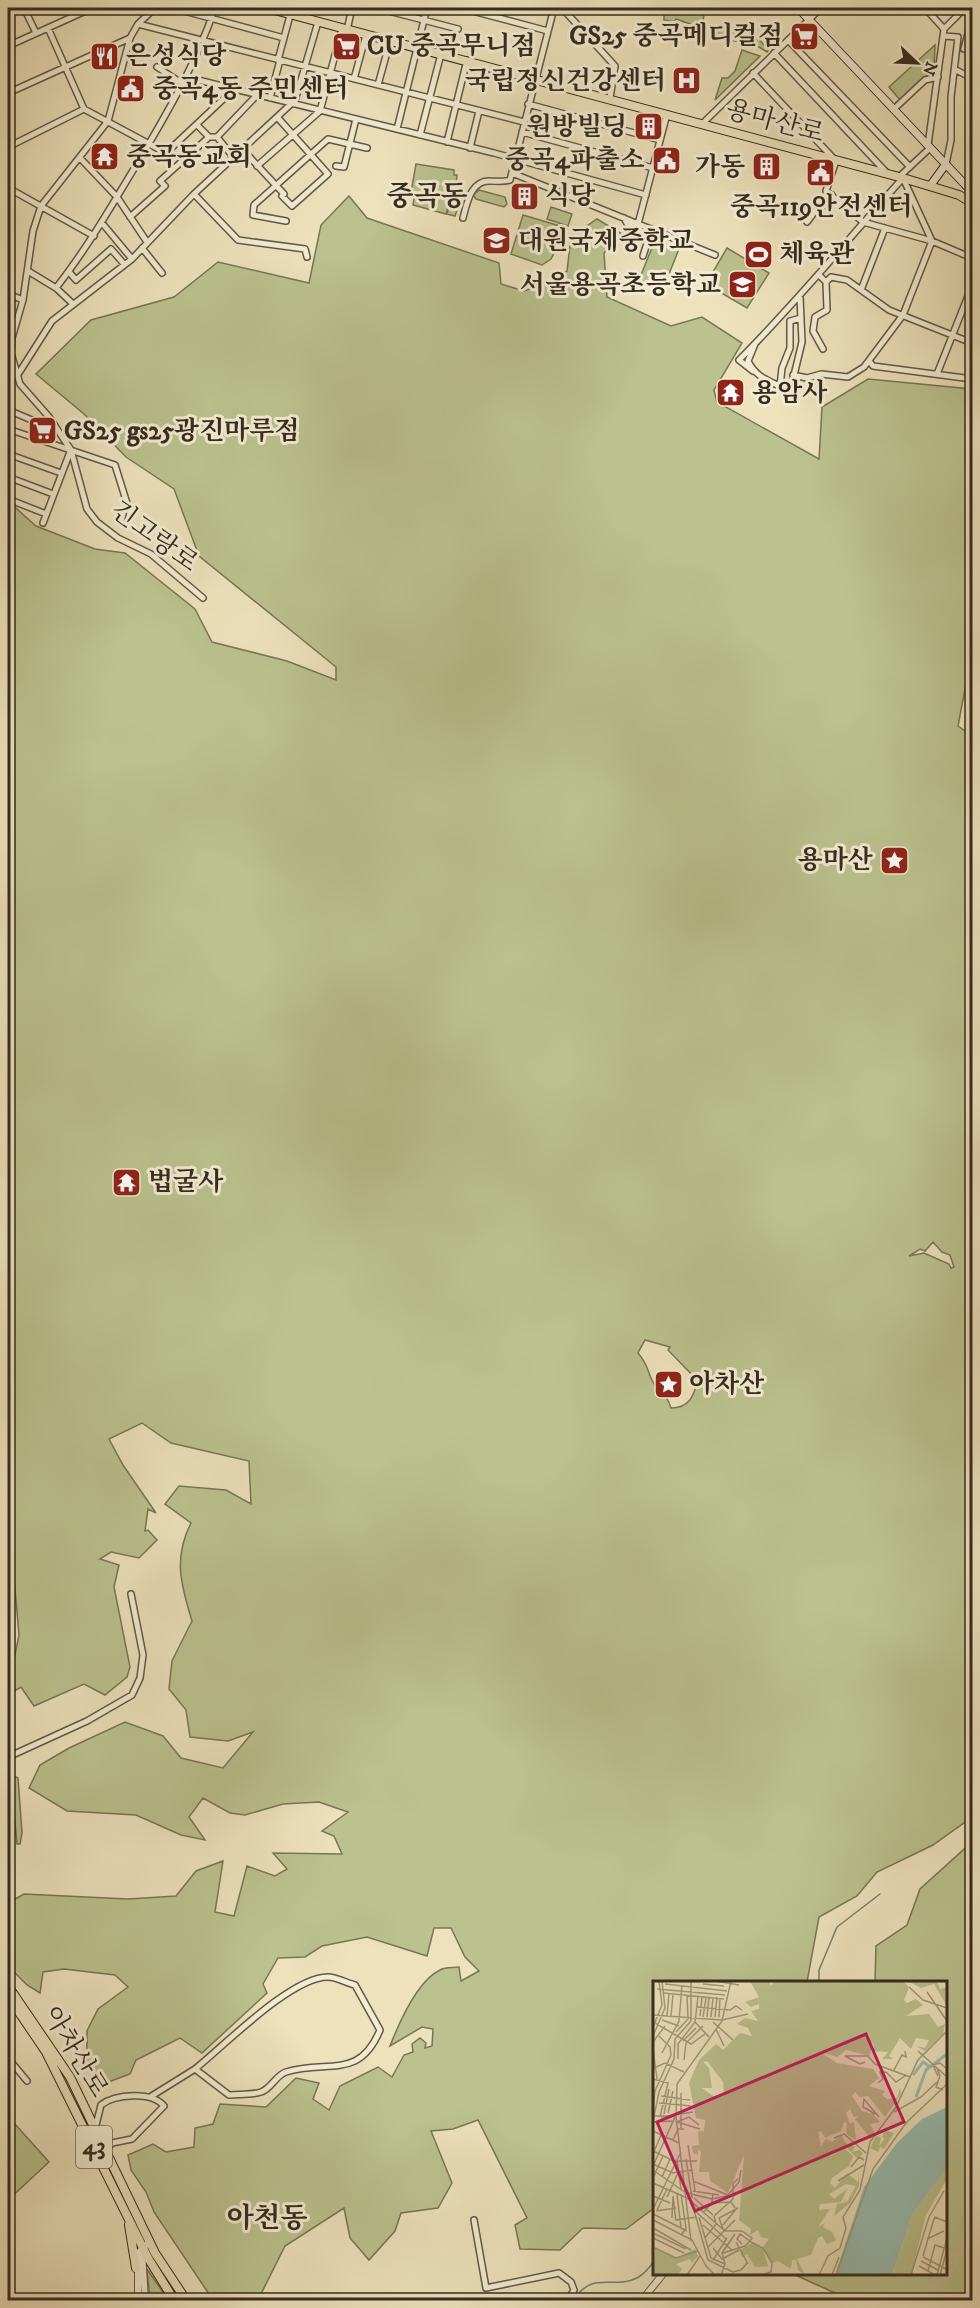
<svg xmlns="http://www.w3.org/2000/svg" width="980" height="2308" viewBox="0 0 980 2308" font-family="'IM FELL DW Pica','Noto Serif KR',serif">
  <rect width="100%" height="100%" fill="#ede2bc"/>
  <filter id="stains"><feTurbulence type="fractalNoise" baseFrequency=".00333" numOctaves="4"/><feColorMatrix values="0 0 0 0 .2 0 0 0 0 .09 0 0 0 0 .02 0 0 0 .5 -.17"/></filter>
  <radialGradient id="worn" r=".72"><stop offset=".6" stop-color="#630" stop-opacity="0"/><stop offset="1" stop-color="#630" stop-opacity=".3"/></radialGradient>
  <path fill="#bbc28f" stroke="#787657" stroke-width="1.5" fill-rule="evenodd" d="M 640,8 L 697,8 L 704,16 L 701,28 L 676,19 L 674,22 L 664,20 L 664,14 Z
    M 713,27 L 757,39 L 758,38 L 768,50 L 767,52 L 759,47 L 711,35 Z
    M 935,45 L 934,69 L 901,101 L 889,87 Z
    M 742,50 L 760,56 L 715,100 L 722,78 L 728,78 L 735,71 Z
    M 416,164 L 454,170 L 454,175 L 457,175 L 454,203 L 459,204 L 455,216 L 447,214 L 450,201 L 446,214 L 413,205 L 415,193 L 411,192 Z
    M 479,190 L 505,197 L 507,204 L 504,207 L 476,199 L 473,195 Z
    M 349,196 L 367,218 L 499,263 L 501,284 L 524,291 L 550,282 L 567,271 L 571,237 L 597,219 L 622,234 L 604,253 L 607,297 L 671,326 L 702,317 L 742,343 L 714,390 L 717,402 L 819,459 L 822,407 L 868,379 L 972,389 L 972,652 L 958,726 L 972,736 L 972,1817 L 933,1845 L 877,1872 L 857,1896 L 819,1917 L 807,1982 L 654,1982 L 654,2208 L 626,2229 L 583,2228 L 560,2250 L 520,2249 L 515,2225 L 527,2218 L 478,2120 L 453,2129 L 431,2131 L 452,2183 L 438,2208 L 401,2213 L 395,2231 L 369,2260 L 350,2238 L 344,2208 L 285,2246 L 258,2300 L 213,2300 L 154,2212 L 146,2192 L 131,2170 L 128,2155 L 153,2144 L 166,2152 L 194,2147 L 195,2128 L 213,2124 L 220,2104 L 266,2107 L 296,2078 L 319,2083 L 313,2099 L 329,2110 L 340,2086 L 378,2067 L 392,2077 L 404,2055 L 413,2052 L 412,2044 L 420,2038 L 426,2043 L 425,2048 L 432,2046 L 433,2029 L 422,2027 L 390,2046 C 399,2023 417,1981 440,1970 C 445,1967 454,1968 459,1967 L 461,1981 L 479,1971 L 465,1957 L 451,1928 L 434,1928 L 427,1956 L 367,1937 L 322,1946 L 305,1957 L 278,1958 L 263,1984 L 267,1993 L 202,2053 L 180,2038 L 136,2060 L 130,2074 L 103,2084 L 87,2060 L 87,2031 L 98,2009 L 128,1987 L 115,1975 L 64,1969 L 43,1972 L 40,1993 L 27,1985 L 8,1966 L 8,1903 L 24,1894 L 128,1899 L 176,1896 L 196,1871 L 223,1861 L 215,1912 L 234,1916 L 247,1866 L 275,1876 L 287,1869 L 273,1853 L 342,1854 L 334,1836 L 322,1831 L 348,1812 L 319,1802 L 283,1804 L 245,1815 L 230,1813 L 203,1798 L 189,1817 L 205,1840 L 181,1835 L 136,1815 L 67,1811 L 29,1788 L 40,1765 L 69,1748 L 125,1722 L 163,1736 L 181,1758 L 223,1768 L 253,1732 L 228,1741 L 190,1737 L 186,1710 L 169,1689 L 172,1661 L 192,1621 C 181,1585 173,1558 191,1523 L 165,1504 L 179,1486 L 226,1490 L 251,1504 L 249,1461 L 171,1443 L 142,1423 L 109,1439 L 123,1465 L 156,1513 L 148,1509 L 145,1531 L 148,1530 L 157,1540 L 139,1558 L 111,1552 L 100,1559 L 119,1565 L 114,1587 L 130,1667 L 127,1677 L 105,1695 L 84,1684 L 34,1706 L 21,1687 L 8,1695 L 8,1668 L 13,1665 L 19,1635 L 12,1554 L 8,1547 L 8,501 L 36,526 L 95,549 L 125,553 L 195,609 L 212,642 L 287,661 L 336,680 L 336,667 L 199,556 L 174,489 L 126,457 L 84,414 L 36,374 L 91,320 L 174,297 L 218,262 L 309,283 L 321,225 ZM 933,1242 L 942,1252 L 950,1255 L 954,1267 L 951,1268 L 949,1264 L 924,1253 L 909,1256 L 920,1249 L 925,1251 ZM 645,1340 L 670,1347 L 668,1350 L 698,1381 C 693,1397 689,1408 671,1408 C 667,1393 659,1394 653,1382 C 647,1371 649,1366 638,1353 Z
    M 551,207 L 572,214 L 568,226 L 547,219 Z
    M 523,215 L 567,228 L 551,259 L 542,265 L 511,254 Z
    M 655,240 L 679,249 L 663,289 L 639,280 Z
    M 727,248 L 769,273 L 747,308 L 706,284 Z
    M 14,1776 L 18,1778 L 22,1833 L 20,1844 L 17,1844 L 11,1777 Z
    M 972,1842 L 972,2300 L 842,2300 L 835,2293 L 793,2274 L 946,2274 L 946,1982 L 875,1982 L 876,1946 L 907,1925 L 920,1889 Z
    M 14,2123 L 49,2162 L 8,2200 L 8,2128 Z
    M 147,2269 L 167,2298 L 150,2300 Z"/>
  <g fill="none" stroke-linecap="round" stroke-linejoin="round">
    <path stroke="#718377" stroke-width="1.5" d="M 819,1982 L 819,1970 L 837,1927 L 880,1894
      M 574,2300 C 592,2270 613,2290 637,2278 C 644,2274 650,2267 654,2261"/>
    <path stroke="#c8bd9d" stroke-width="7" stroke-dasharray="7 3.5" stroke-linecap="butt" d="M 946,2266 L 972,2226
      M 922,2300 L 941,2274
      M 931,2300 L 972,2237"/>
    <defs>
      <path id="minor" d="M 24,8 L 36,33
        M 155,8 L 138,24 L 130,38 L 108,121 L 41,206 L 33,231 L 23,300 L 12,338 L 11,353 L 20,384 L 49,417 L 71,450 L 87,509 L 97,522 L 118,538 L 151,554 L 203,598
        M 173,8 L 284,38
        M 377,8 L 458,29
        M 461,8 L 548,31
        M 543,8 L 553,10
        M 562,8 L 615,66 L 610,98
        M 598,8 L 601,11 L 605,8
        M 925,8 L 944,29
        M 138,24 L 524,122
        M 48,28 L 84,109
        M 347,30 L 352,8
        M 943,36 L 958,37 L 951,97 L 951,140 L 946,164
        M 788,40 L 910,167
        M 8,46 L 92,8
        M 964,49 L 970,26 L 972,27
        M 774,53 L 886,172
        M 278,60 L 292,8
        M 157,67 L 183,84
        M 956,70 L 972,78
        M 753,73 L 836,161 L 826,191 L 863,222 L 932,241 L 972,258
        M 186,77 L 494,153 L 646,195
        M 354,79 L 366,35
        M 378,85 L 390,41
        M 8,93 L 130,38
        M 270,98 L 280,60
        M 294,104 L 318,22
        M 528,104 L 660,140
        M 84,109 L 166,153 L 234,89
        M 894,109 L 925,80 L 938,77
        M 702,124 L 821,8
        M 197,125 L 209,137
        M 397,129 L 427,8
        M 522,132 L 653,168
        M 420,135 L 441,54
        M 217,137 L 234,158
        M 447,142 L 467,60
        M 928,145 L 944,29 L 965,8
        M 8,147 L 84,109
        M 470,148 L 479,111
        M 243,150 L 284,194 L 282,196 L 292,206 L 328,174 L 278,118
        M 80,158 L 117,197 L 147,242
        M 257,166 L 320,111 L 342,29
        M 336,166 L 344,167 L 356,119
        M 512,173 L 715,255
        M 899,177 L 930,148
        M 8,183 L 10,189 L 94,236
        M 966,186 L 972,171
        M 194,194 L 238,240 L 305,249 L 307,257
        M 130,217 L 165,186 L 160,181 L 209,137 L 217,137 L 257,95
        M 463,218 C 467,203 471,180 490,181 C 497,181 504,182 510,180 L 554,8
        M 624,218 L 628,225 L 647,234 L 648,240 L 643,256
        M 286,221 L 253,215 L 254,205 L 328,139 L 367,148
        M 807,222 L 819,206 L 822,207 L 832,195
        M 102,223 L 132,259
        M 638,224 L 667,114
        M 142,248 L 162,273
        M 28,271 L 56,288 L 72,303
        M 69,272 L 76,280 L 111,249 L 124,264
        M 819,275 L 826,282 L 831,277 L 847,280 L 889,310 L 972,343
        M 56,288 C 85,251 108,212 132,172 C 164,119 195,66 215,8
        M 861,290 L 885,228
        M 8,294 L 23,300
        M 755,344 L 748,361 C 757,380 773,381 790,392 L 802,342 L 800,297
        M 823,349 L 813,331 L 815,317 L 827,310 L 826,282
        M 869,361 L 873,366 L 972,379
        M 753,371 L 739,360 C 797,302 848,239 903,178 L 932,241 L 903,315 L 864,367 L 848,377 L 821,374 L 807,378 L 793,375
        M 937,374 L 972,286
        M 17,376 L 52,321 L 132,259 L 194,194 L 291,104
        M 780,386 L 782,368 L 790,348 L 790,321 L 801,318
        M 8,410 L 46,426 L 53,423
        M 8,429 L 115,465 L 130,513 L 127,524
        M 8,454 L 61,473
        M 8,477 L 53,494
        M 8,490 L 12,479
        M 8,499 L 46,514
        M 43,523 L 70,452
        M 8,1757 L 87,1721 L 132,1695 L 140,1678 L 143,1655 L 131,1594
        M 8,2058 L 27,2081
        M 150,2097 L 195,2069 L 229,2095 C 239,2094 252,2095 261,2092 C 271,2089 276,2075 286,2072 C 327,2059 359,2081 380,2030 L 355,1985 C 347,1983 336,1977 328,1977 C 291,1977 225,2045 195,2069
        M 95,2129 L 101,2105 C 115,2094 152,2091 164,2106 L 132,2139 L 112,2143 L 105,2151
        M 474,2220 L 486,2288 L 559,2273 L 571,2282 L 574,2290 L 568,2300
        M 642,2299 L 656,2300"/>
      <path id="tertiary" d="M 142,2251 L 145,2300
        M 138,2300 L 138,2253 L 146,2245
        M 642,2300 L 663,2274"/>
      <path id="secondary" d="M 798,8 L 972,192
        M 930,186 L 946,164"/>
      <path id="primary" d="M 267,8 L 903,178 L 959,195 L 972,203
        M 8,1986 L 70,2077 L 155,2253 L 186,2300
        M 8,1996 L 46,2052 L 148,2258 L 174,2300
        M 129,2225 L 136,2268"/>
    </defs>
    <use href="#minor" stroke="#635946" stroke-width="8"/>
    <use href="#tertiary" stroke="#635946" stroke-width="8"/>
    <use href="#secondary" stroke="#352b1f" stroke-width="9"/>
    <use href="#primary" stroke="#352b1f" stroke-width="10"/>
    <use href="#minor" stroke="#f3ecd3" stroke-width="5"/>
    <use href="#tertiary" stroke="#f3ecd3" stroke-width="6"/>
    <use href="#secondary" stroke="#f3ecd3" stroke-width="7"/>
    <use href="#primary" stroke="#ede2bc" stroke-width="8"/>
  </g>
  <defs>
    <symbol id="supermarket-square" viewBox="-11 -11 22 22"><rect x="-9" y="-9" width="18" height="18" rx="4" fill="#8f2418" stroke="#f3ecd3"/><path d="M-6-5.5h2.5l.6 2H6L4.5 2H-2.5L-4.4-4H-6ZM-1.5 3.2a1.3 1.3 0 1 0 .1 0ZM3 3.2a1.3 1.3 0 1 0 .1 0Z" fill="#fff"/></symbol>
    <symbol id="restaurant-square" viewBox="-11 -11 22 22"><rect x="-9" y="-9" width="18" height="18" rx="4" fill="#8f2418" stroke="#f3ecd3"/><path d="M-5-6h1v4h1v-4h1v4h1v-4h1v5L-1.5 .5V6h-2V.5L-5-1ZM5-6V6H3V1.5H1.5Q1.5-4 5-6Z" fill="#fff"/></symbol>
    <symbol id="hospital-square" viewBox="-11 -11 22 22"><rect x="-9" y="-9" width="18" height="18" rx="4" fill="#8f2418" stroke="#f3ecd3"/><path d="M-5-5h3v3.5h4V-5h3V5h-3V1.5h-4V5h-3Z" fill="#fff"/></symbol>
    <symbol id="civic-square" viewBox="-11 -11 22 22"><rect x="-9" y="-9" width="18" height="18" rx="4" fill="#8f2418" stroke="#f3ecd3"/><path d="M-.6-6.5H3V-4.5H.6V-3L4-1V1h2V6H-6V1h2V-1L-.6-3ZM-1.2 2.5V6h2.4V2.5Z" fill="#fff"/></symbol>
    <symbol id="building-square" viewBox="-11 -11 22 22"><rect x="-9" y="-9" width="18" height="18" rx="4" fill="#8f2418" stroke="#f3ecd3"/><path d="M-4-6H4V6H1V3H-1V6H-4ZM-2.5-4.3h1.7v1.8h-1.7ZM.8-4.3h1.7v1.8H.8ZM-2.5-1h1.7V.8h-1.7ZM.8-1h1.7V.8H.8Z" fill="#fff"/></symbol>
    <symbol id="temple-square" viewBox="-11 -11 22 22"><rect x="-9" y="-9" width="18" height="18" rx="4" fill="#8f2418" stroke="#f3ecd3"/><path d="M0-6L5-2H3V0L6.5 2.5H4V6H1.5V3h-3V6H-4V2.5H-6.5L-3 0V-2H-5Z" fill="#fff"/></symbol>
    <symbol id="school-square" viewBox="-11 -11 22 22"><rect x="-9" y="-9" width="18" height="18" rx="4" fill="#8f2418" stroke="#f3ecd3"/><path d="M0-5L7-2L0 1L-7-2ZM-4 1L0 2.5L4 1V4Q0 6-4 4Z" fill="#fff"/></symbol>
    <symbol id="stadium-square" viewBox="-11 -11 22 22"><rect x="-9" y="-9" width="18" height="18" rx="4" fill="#8f2418" stroke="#f3ecd3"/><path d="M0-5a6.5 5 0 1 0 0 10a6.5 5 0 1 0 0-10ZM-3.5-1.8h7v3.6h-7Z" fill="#fff"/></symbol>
    <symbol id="sight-square" viewBox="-11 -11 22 22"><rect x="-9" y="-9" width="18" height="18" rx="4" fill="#8f2418" stroke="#f3ecd3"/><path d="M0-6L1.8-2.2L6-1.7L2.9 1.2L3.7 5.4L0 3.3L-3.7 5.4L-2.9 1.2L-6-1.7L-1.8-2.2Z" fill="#fff"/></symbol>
  </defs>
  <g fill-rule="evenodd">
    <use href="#supermarket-square" x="788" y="20" width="33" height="33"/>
    <use href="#supermarket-square" x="330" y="30" width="33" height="33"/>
    <use href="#restaurant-square" x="88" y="40" width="33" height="33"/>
    <use href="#hospital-square" x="670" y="64" width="33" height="33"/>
    <use href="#civic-square" x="114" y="72" width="33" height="33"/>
    <use href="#building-square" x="632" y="110" width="33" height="33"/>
    <use href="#temple-square" x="88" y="140" width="33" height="33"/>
    <use href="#civic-square" x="650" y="144" width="33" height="33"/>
    <use href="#building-square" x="750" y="150" width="33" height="33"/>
    <use href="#civic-square" x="804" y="156" width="33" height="33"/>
    <use href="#building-square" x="508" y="180" width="33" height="33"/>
    <use href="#school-square" x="480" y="224" width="33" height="33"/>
    <use href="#stadium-square" x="742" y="238" width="33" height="33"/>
    <use href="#school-square" x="726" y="268" width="33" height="33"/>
    <use href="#temple-square" x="714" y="376" width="33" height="33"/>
    <use href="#supermarket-square" x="26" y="414" width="33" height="33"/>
    <use href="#sight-square" x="878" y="844" width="33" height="33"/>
    <use href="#temple-square" x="110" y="1166" width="33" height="33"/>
    <use href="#sight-square" x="652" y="1368" width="33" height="33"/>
  </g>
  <g text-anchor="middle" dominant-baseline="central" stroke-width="6" stroke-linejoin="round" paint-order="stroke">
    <rect fill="#f3ecd3" stroke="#6e6555" stroke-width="1.5" x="76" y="2126" width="36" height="42" rx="4.5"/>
    <g font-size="24" font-weight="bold" fill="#352b1f">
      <text x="94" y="2147">43</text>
    </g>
    <g font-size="26" font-weight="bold" fill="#352b1f" stroke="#f3ecd3" text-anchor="start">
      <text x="783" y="36" text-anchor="end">GS25 중곡메디컬점</text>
      <text x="367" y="46">CU 중곡무니점</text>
      <text x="126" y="56">은성식당</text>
      <text x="666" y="81" text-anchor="end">국립정신건강센터</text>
      <text x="152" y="89">중곡4동 주민센터</text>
      <text x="627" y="127" text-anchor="end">원방빌딩</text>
      <text x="126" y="157">중곡동교회</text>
      <text x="645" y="160" text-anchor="end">중곡4파출소</text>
      <text x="745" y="167" text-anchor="end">가동</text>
      <text x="545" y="196">식당</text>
      <text x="821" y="207" text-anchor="middle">중곡119안전센터</text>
      <text x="518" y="241">대원국제중학교</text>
      <text x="779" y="254">체육관</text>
      <text x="721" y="285" text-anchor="end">서울용곡초등학교</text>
      <text x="752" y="393">용암사</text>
      <text x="64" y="431">GS25 gs25광진마루점</text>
      <text x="873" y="860" text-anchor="end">용마산</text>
      <text x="148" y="1182">법굴사</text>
      <text x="689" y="1384">아차산</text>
    </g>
    <g font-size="26" fill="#352b1f" stroke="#f3ecd3">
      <text transform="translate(775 122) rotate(15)">용마산로</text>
      <text transform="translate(154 537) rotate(36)">긴고랑로</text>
      <text transform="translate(75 2052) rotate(59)">아차산로</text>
    </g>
    <g font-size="28" font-weight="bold" fill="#352b1f" stroke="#f3ecd3">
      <text x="427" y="196">중곡동</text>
      <text x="267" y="2218">아천동</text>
    </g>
  </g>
  <g transform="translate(653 1981)">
    <rect width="294" height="294" fill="#ede2bc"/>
    <path d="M 97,0 L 116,0 L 118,5 L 122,0 L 250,0 L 256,6 L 251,19 L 254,22 L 263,18 L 270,24 L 253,35 L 276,33 L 285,46 L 292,43 L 290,53 L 272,70 L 263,65 L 272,67 L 276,59 L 263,57 L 258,68 L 247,57 L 236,75 L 240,78 L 231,78 L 232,81 L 230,77 L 235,71 L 221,70 L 220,60 L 217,75 L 193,69 L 184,76 L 167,71 L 184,82 L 220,88 L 226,97 L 216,105 L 232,110 L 229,114 L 234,118 L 244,117 L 247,107 L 248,113 L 232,136 L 215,115 L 206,116 L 202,111 L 199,115 L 209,130 L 220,133 L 227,141 L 217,143 L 221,150 L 218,158 L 202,138 L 206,135 L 201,136 L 197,128 L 193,132 L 197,143 L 201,141 L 203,159 L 193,153 L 194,142 L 191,141 L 188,150 L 172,157 L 168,150 L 165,151 L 168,165 L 173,158 L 179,161 L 188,154 L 194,164 L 202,165 L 199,171 L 207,169 L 210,173 L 204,177 L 192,165 L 182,169 L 176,176 L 191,167 L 200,175 L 196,185 L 179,197 L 177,202 L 182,207 L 194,192 L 205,201 L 206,190 L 206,205 L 197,222 L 181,235 L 184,223 L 194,221 L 203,205 L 193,203 L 176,213 L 181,218 L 194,208 L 188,221 L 167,223 L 166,229 L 177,228 L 165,246 L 172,242 L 170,246 L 179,251 L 183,259 L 174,263 L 169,255 L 165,257 L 158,274 L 144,278 L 152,294 L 145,289 L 143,279 L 139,279 L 138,288 L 125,280 L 119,282 L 110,266 L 116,258 L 108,256 L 105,249 L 97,254 L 98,248 L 86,239 L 91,174 L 75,212 L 57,200 L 56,191 L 46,191 L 48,171 L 45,168 L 45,174 L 40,172 L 39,165 L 46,164 L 45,150 L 51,150 L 52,139 L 43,137 L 36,102 L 46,79 L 63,63 L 70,69 L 87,52 L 99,55 L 95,47 L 84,43 L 92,37 L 105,40 L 98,30 L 106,28 L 106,23 L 98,26 L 92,21 L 106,16 ZM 54,80 L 70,101 L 71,115 L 63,117 L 49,107 L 59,107 L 56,87 L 50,81 ZM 255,0 L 284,0 L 287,8 L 294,6 L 294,25 L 281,3 L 268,7 ZM 232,149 L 241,152 L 231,168 L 227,166 L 225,171 L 217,167 L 223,155 L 228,157 L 226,165 L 232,158 L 229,156 ZM 294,187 L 294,198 L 273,234 L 258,294 L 239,294 L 260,232 ZM 99,262 L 110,268 L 115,285 L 102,286 L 94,273 L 89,276 L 87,269 ZM 2,267 L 23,277 L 42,268 L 45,275 L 39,282 L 37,278 L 23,283 L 29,288 L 25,294 L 0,294 Z" fill="#bbc28f" fill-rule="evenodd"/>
    <path d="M 294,121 L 294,187 L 260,232 L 239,294 L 182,294 L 211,206 L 244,162 L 269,138 L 292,127 Z" fill="#99beb1"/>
    <path fill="none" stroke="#99beb1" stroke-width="3" d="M 260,94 L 270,81 L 276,85M 263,116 L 273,89 L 294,73"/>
    <path fill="none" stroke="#a3997d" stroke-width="1.5" d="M 62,0 L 86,4M 12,3 L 74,10M 50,3 L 71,5M 256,6 L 270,19 L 294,27M 4,8 L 72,14M 274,11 L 294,40M 11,12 L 71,18M 43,26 L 77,29 L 83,25 L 89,29M 0,34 L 69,39M 14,35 L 16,12M 18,35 L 20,13M 47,35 L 49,16M 50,36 L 53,17M 54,36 L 56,16M 58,36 L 60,17M 62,36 L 64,16M 66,36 L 67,18M 9,39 L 26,45M 69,39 L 95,33M 42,41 L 56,56M 60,41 L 80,59M 2,42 L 38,63 L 52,53M 0,46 L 9,24 L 6,0M 63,48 L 71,65M 23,51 L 35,38 L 34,14M 0,55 L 12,27 L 9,0M 30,60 L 43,47M 0,61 L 12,45M 0,68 L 4,98M 265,70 L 294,96M 9,72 L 26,40 L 29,5M 25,78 L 25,63 L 42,41 L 45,16M 31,79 L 33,62 L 50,45M 212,81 L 207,83 L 192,75 L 215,75 L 222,83 L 257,96M 1,87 L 12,82 L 31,91M 284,87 L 287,95 L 283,106 L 290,109M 241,89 L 249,74 L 253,76 L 252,70M 233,91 L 243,101 L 252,95M 285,95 L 280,84 L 287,82 L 294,88M 0,98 L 15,102 L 7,136M 225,102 L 230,98 L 227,91 L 233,91M 8,115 L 37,119M 268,116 L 284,101M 6,122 L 38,125M 0,127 L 2,110 L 18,74 L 17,66 L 6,55M 241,131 L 268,116M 15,132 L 20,110M 11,133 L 16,108M 222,133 L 210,126 L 211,118 L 226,136M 0,135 L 22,135M 8,136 L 40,131M 0,140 L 6,111 L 21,78 L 22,58 L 38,40 L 38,0M 0,141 L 20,140M 46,144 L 36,136 L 24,141 L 47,148M 28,147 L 28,112M 0,150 L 26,162M 181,157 L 191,153 L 213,172M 20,159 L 25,148 L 31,148M 35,164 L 42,210M 0,170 L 21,180 L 44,180M 0,173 L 8,154M 33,178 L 39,217M 24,179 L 28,208M 0,183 L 20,192 L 39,189M 0,185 L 22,136M 198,186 L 206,176 L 211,179M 0,189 L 33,212M 9,196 L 17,178M 0,197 L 10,175M 40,200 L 75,214M 185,200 L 211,184M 0,202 L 34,217 L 72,250 L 89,250 L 99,257 L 97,260M 40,210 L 66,214M 34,212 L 59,218 L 74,215 L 86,201 L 88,189M 24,213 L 28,247M 28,213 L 33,247 L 29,253M 0,215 L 17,222M 20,215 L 23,240M 14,216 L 25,192M 41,217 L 60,234M 59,222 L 78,221 L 82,227M 0,228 L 28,171M 4,229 L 14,208M 41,229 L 55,279 L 80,291 L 88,289 L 94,282M 41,229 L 73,258M 3,230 L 23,227M 50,232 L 59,222 L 60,212M 0,233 L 34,250M 61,235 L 80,218 L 80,202 L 85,198M 46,236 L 58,277 L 72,283M 19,237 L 20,215M 0,239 L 39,259 L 53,285 L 62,294M 23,239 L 44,236M 280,241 L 282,236 L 294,241M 50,244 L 79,269M 70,244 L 84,227M 0,247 L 38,269M 70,248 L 66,237 L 85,227M 0,252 L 33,268M 0,257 L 31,272M 52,257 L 63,243 L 61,235M 274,258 L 291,250M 38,260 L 23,136 L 24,103 L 69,40 L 78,0M 96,260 L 110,267 L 119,282 L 118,291 L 108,294M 83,261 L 95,283M 89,263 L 84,258 L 87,253 L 97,260M 55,266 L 82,239M 2,267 L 23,277 L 45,270M 60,267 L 69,278 L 86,269M 70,272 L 92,265 L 97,260M 270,275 L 280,241M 270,276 L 293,288M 60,279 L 74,257M 268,280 L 285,289M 266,285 L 282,294M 275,290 L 282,264 L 294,268M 34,294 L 47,275M 68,294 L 72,283 L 69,272 L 82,253M 166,294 L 175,275 L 187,267 L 193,247 L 190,236 L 207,209 L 217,161 L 243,126 L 265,79 L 294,50M 179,294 L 186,276M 183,294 L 220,188 L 253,142 L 294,103M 258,294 L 276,236 L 291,210M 284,294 L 294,257M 287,294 L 294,268"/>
    <path fill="#c2185b" fill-opacity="0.15" stroke="#c2185b" stroke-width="3" d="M 213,53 L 251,141 L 42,230 L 4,141 Z"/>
    <rect width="294" height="294" fill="none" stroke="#352b1f" stroke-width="3"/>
  </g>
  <rect width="980" height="2308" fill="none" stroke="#ede2bc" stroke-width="30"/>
  <rect x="9" y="9" width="962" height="2290" fill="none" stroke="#352b1f" stroke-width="3"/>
  <rect x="15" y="15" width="950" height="2278" fill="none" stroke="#352b1f" stroke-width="1.5"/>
  <g transform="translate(917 63) rotate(113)" stroke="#f3ecd3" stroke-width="4.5" paint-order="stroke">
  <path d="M0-4.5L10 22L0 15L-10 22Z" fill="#352b1f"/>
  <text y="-9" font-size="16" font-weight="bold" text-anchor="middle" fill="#352b1f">N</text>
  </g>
  <rect width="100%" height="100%" filter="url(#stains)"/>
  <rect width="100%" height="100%" fill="url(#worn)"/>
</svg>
